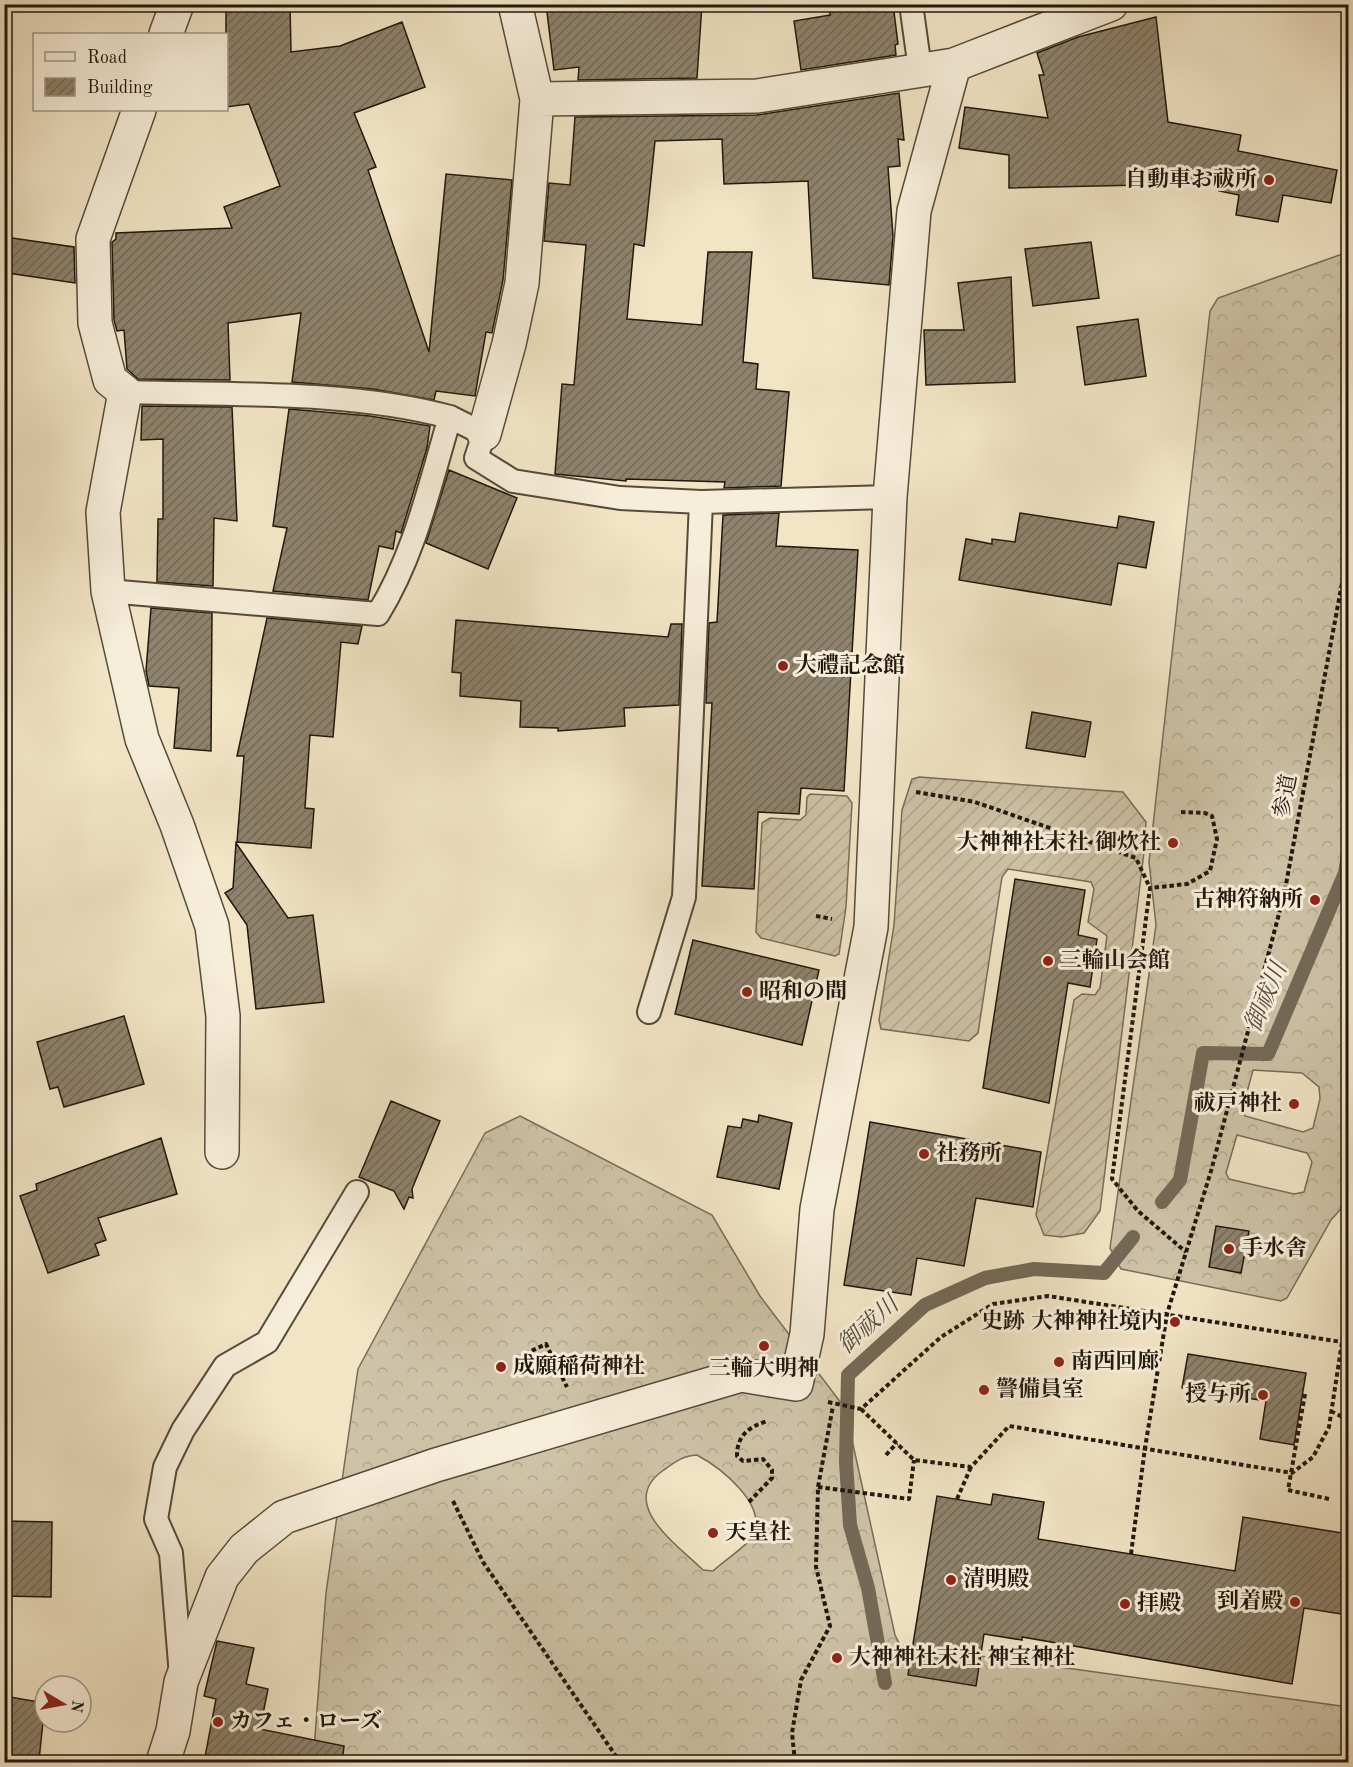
<svg xmlns="http://www.w3.org/2000/svg" width="1353" height="1767" viewBox="0 0 1353 1767" font-family="'Old Standard TT','Noto Serif JP',serif">
  <defs>
    <pattern id="forest-crowns" width="20" height="18" patternUnits="userSpaceOnUse" patternTransform="scale(1.5)"><rect width="20" height="18" fill="#cec2a7"/><path d="M2 6a3 3 0 1 1 6 0M12 15a3 3 0 1 1 6 0" fill="none" stroke="#b1a68f"/></pattern>
    <pattern id="garden-furrows" width="10" height="10" patternUnits="userSpaceOnUse" patternTransform="scale(1.5)"><rect width="10" height="10" fill="#cec2a7"/><path d="M-1 1l2-2M0 10L10 0M9 11l2-2" fill="none" stroke="#b1a68f"/></pattern>
    <pattern id="building-hatch" width="6" height="6" patternUnits="userSpaceOnUse" patternTransform="scale(1.5)"><rect width="6" height="6" fill="#8e836d"/><path d="M-1 1l2-2M0 6l6-6M5 7l2-2" fill="none" stroke="#746a58"/></pattern>
  </defs>
  <rect width="100%" height="100%" fill="#f2e5c6"/>
  <filter id="stains"><feTurbulence type="fractalNoise" baseFrequency=".00333" numOctaves="4"/><feColorMatrix values="0 0 0 0 .2 0 0 0 0 .09 0 0 0 0 .02 0 0 0 .5 -.17"/></filter>
  <radialGradient id="worn" r=".72"><stop offset=".6" stop-color="#630" stop-opacity="0"/><stop offset="1" stop-color="#630" stop-opacity=".3"/></radialGradient>
  <path fill="url(#forest-crowns)" stroke="#786d5a" stroke-width="1.5" fill-rule="evenodd" d="M 1348,252 L 1348,1201 L 1331,1220 L 1287,1298 L 1281,1301 L 1121,1269 L 1110,1248 L 1156,925 L 1149,862 L 1210,311 L 1218,298 ZM 1253,1070 L 1302,1073 L 1319,1087 L 1320,1099 L 1313,1128 L 1303,1132 L 1245,1116 L 1243,1107 ZM 1237,1135 L 1307,1153 L 1312,1162 L 1304,1192 L 1294,1194 L 1229,1179 L 1226,1173 Z
    M 520,1116 L 712,1215 L 760,1296 L 845,1408 L 895,1635 L 900,1645 L 1348,1707 L 1348,1762 L 313,1762 L 326,1593 L 358,1369 L 485,1133 ZM 697,1455 C 721,1468 770,1506 752,1537 C 746,1547 722,1562 713,1571 L 703,1570 C 679,1546 618,1505 661,1472 C 674,1463 681,1456 697,1455 Z"/>
  <path fill="url(#garden-furrows)" stroke="#786d5a" stroke-width="1.5" d="M 919,777 L 1123,792 L 1146,822 L 1144,852 L 1100,1211 L 1084,1233 L 1062,1237 L 1044,1235 L 1036,1215 L 1074,1000 L 1082,994 L 1095,995 L 1100,988 L 1107,936 L 1088,922 L 1094,889 L 1091,882 L 1008,869 L 1002,877 L 978,1033 L 969,1041 L 881,1029 L 879,1020 L 894,925 L 902,810 L 912,779 Z
    M 810,794 L 847,796 L 852,803 L 846,907 L 839,954 L 835,956 L 761,938 L 756,932 L 762,823 L 770,818 L 800,820 L 806,815 L 807,797 Z"/>
  <g fill="none" stroke-linecap="round" stroke-linejoin="round">
    <path stroke="#746956" stroke-width="14" d="M 1162,1202 L 1180,1180 L 1203,1053 L 1268,1054 L 1345,873 L 1348,854
      M 885,1683 L 868,1588 L 850,1525 L 846,1462 L 848,1375 L 925,1305 L 985,1278 L 1034,1269 L 1104,1273 L 1133,1237"/>
  </g>
  <path fill="url(#building-hatch)" stroke="#21180d" stroke-width="1.5" d="M 226,4 L 290,4 L 291,52 L 340,46 L 402,22 L 425,87 L 354,113 L 376,167 L 368,170 L 429,352 L 446,174 L 512,180 L 503,280 L 492,333 L 486,332 L 475,396 L 436,391 L 434,400 L 373,389 L 292,382 L 301,313 L 228,323 L 230,380 L 138,379 L 127,369 L 124,330 L 117,331 L 114,320 L 112,242 L 116,239 L 116,233 L 232,228 L 224,207 L 280,186 L 249,104 L 226,107 Z
    M 546,4 L 702,4 L 697,78 L 578,80 L 579,67 L 554,70 Z
    M 829,4 L 893,4 L 898,44 L 895,45 L 896,55 L 801,70 L 794,21 L 830,15 Z
    M 1156,17 L 1168,122 L 1241,135 L 1238,151 L 1337,170 L 1331,203 L 1283,195 L 1278,222 L 1236,215 L 1239,195 L 1219,191 L 1219,183 L 1180,184 L 1141,176 L 1142,185 L 1009,188 L 1009,155 L 959,148 L 965,107 L 1048,118 L 1039,75 L 1044,75 L 1037,53 L 1078,37 Z
    M 899,93 L 904,140 L 898,139 L 900,166 L 888,167 L 893,236 L 889,285 L 813,278 L 808,181 L 724,184 L 722,139 L 655,141 L 644,246 L 634,244 L 627,319 L 702,325 L 708,252 L 752,252 L 743,362 L 758,364 L 756,389 L 789,392 L 781,486 L 724,488 L 725,482 L 626,479 L 626,481 L 555,474 L 562,384 L 574,385 L 586,245 L 544,241 L 549,183 L 570,185 L 575,117 L 757,115 Z
    M 12,238 L 74,247 L 75,283 L 8,273 Z
    M 1091,242 L 1099,298 L 1033,306 L 1025,249 Z
    M 1011,277 L 1015,382 L 926,385 L 924,330 L 964,330 L 958,283 Z
    M 1138,319 L 1146,376 L 1085,385 L 1077,327 Z
    M 142,406 L 232,407 L 237,521 L 214,518 L 213,586 L 157,582 L 158,519 L 163,519 L 163,439 L 141,440 Z
    M 289,409 L 370,416 L 430,426 L 427,448 L 401,533 L 396,531 L 393,549 L 379,546 L 368,600 L 273,591 L 287,528 L 273,526 Z
    M 449,470 L 517,498 L 488,569 L 426,543 Z
    M 779,513 L 776,546 L 858,550 L 844,791 L 801,788 L 799,814 L 758,812 L 754,889 L 702,886 L 712,703 L 706,703 L 709,623 L 717,622 L 723,515 Z
    M 1020,513 L 1117,528 L 1119,516 L 1154,522 L 1146,568 L 1118,563 L 1111,605 L 959,580 L 966,539 L 992,544 L 992,539 L 1015,542 Z
    M 151,608 L 212,613 L 211,751 L 174,748 L 179,688 L 149,686 L 146,671 Z
    M 267,618 L 362,626 L 358,644 L 341,642 L 333,737 L 310,735 L 305,808 L 314,809 L 311,848 L 237,842 L 244,756 L 237,756 Z
    M 456,620 L 668,637 L 671,624 L 682,624 L 679,705 L 624,708 L 625,726 L 558,731 L 558,728 L 520,727 L 521,701 L 460,696 L 461,673 L 452,672 Z
    M 1032,712 L 1091,722 L 1085,757 L 1026,748 Z
    M 236,843 L 288,918 L 313,915 L 324,1002 L 256,1009 L 247,925 L 225,893 L 233,888 Z
    M 1015,879 L 1085,890 L 1078,935 L 1097,939 L 1090,987 L 1068,983 L 1049,1103 L 983,1088 Z
    M 693,940 L 819,970 L 802,1045 L 675,1014 Z
    M 124,1016 L 144,1084 L 64,1107 L 58,1087 L 50,1089 L 37,1042 Z
    M 391,1101 L 440,1121 L 412,1189 L 413,1198 L 409,1197 L 404,1209 L 394,1191 L 359,1177 Z
    M 759,1115 L 792,1123 L 779,1189 L 717,1177 L 728,1126 L 741,1128 L 743,1119 L 758,1122 Z
    M 870,1122 L 1041,1152 L 1033,1207 L 976,1198 L 964,1266 L 917,1258 L 911,1295 L 844,1285 Z
    M 161,1138 L 177,1194 L 98,1218 L 106,1240 L 95,1244 L 99,1255 L 48,1273 L 20,1196 L 37,1190 L 36,1184 Z
    M 1216,1226 L 1249,1231 L 1241,1273 L 1209,1267 Z
    M 1188,1354 L 1306,1373 L 1294,1445 L 1260,1439 L 1266,1401 L 1182,1388 Z
    M 993,1494 L 1044,1502 L 1038,1539 L 1235,1571 L 1243,1517 L 1348,1534 L 1348,1615 L 1304,1608 L 1292,1684 L 1022,1637 L 1022,1640 L 984,1634 L 976,1686 L 908,1675 L 937,1496 L 991,1505 Z
    M 4,1521 L 52,1522 L 51,1597 L 4,1596 Z
    M 217,1641 L 254,1648 L 246,1684 L 268,1689 L 260,1729 L 344,1746 L 342,1762 L 204,1762 L 216,1699 L 204,1696 Z
    M 4,1696 L 45,1703 L 39,1760 L 4,1754 Z"/>
  <g fill="none" stroke-linecap="round" stroke-linejoin="round">
    <defs>
      <path id="lane" d="M 911,4 L 920,69
        M 125,392 C 230,395 349,390 450,417
        M 108,591 L 378,614 C 415,554 430,484 450,417 L 484,434 L 476,458 L 513,481 L 620,498 L 701,502 L 890,497
        M 649,1012 L 684,897 L 701,502
        M 181,1676 L 171,1553 L 156,1519 L 165,1467 L 183,1430 L 225,1366 L 267,1342 L 357,1192"/>
      <path id="street" d="M 166,34 L 177,4
        M 537,99 L 757,96 L 954,65 L 1111,4
        M 139,110 L 93,239 L 95,323 L 110,380 L 125,392 L 103,512 L 108,591 L 142,739 L 177,825 L 212,926 L 223,1016 L 222,1152
        M 484,434 L 509,344 L 522,283 L 537,99 L 515,4
        M 163,1762 L 173,1731 L 181,1682 L 222,1577 L 244,1549 L 284,1517 L 436,1465 L 741,1375 L 796,1384 L 807,1334 L 817,1209 L 871,927 L 890,497 L 914,211 L 954,65"/>
    </defs>
    <use href="#lane" stroke="#554b3b" stroke-width="26"/>
    <use href="#street" stroke="#554b3b" stroke-width="36"/>
    <path stroke="#21180d" stroke-width="4" stroke-dasharray="4.5 3" stroke-linecap="butt" d="M 916,792 L 975,802 L 1136,858 L 1150,888
      M 1181,812 L 1205,813 L 1212,816 L 1217,839 L 1210,871 L 1187,884 L 1150,888 L 1112,1179 L 1138,1211 L 1186,1252
      M 816,916 L 832,919
      M 525,1354 L 546,1344 L 567,1387
      M 1305,1394 L 1288,1490 L 1329,1499
      M 828,1402 L 861,1409 L 941,1337 L 993,1304 L 1048,1296 L 1342,1342
      M 861,1409 L 914,1460 L 971,1467 L 1009,1426 L 1292,1473 L 1313,1457 L 1329,1427 L 1348,1303
      M 1331,1411 L 1348,1420
      M 886,1455 L 897,1443
      M 818,1487 L 909,1499 L 914,1460
      M 957,1499 L 971,1467
      M 453,1501 L 483,1562 L 620,1762
      M 749,1502 L 772,1478 L 772,1470 L 763,1459 L 743,1461 L 737,1456 C 737,1435 749,1427 767,1421
      M 1131,1554 L 1145,1448 L 1167,1314 L 1211,1171 L 1284,895 L 1348,551
      M 795,1762 L 792,1733 L 801,1680 L 830,1626 L 816,1567 L 818,1487 L 833,1406"/>
    <use href="#lane" stroke="#f7eeda" stroke-width="22"/>
    <use href="#street" stroke="#f7eeda" stroke-width="33"/>
  </g>
  <g fill="#8f2418" stroke="#f7eeda" stroke-width="2">
    <circle cx="1269" cy="180" r="6"/>
    <circle cx="783" cy="666" r="6"/>
    <circle cx="1173" cy="843" r="6"/>
    <circle cx="1315" cy="900" r="6"/>
    <circle cx="1048" cy="961" r="6"/>
    <circle cx="747" cy="992" r="6"/>
    <circle cx="1294" cy="1104" r="6"/>
    <circle cx="924" cy="1154" r="6"/>
    <circle cx="1229" cy="1249" r="6"/>
    <circle cx="1175" cy="1322" r="6"/>
    <circle cx="764" cy="1346" r="6"/>
    <circle cx="1059" cy="1362" r="6"/>
    <circle cx="501" cy="1367" r="6"/>
    <circle cx="984" cy="1390" r="6"/>
    <circle cx="1263" cy="1395" r="6"/>
    <circle cx="713" cy="1533" r="6"/>
    <circle cx="951" cy="1580" r="6"/>
    <circle cx="1295" cy="1602" r="6"/>
    <circle cx="1125" cy="1604" r="6"/>
    <circle cx="837" cy="1658" r="6"/>
    <circle cx="218" cy="1722" r="6"/>
  </g>
  <g text-anchor="middle" dominant-baseline="central" stroke-width="6" stroke-linejoin="round" paint-order="stroke">
    <g font-size="22" font-weight="bold" fill="#21180d" stroke="#f7eeda" text-anchor="start">
      <text x="1257" y="180" text-anchor="end">自動車お祓所</text>
      <text x="795" y="666">大禮記念館</text>
      <text x="1161" y="843" text-anchor="end">大神神社末社 御炊社</text>
      <text x="1303" y="900" text-anchor="end">古神符納所</text>
      <text x="1060" y="961">三輪山会館</text>
      <text x="759" y="992">昭和の間</text>
      <text x="1282" y="1104" text-anchor="end">祓戸神社</text>
      <text x="936" y="1154">社務所</text>
      <text x="1241" y="1249">手水舎</text>
      <text x="1163" y="1322" text-anchor="end">史跡 大神神社境内</text>
      <text x="1071" y="1362">南西回廊</text>
      <text x="513" y="1367">成願稲荷神社</text>
      <text x="764" y="1369" text-anchor="middle">三輪大明神</text>
      <text x="996" y="1390">警備員室</text>
      <text x="1251" y="1395" text-anchor="end">授与所</text>
      <text x="725" y="1533">天皇社</text>
      <text x="963" y="1580">清明殿</text>
      <text x="1283" y="1602" text-anchor="end">到着殿</text>
      <text x="1137" y="1604">拝殿</text>
      <text x="849" y="1658">大神神社末社 神宝神社</text>
      <text x="230" y="1722">カフェ・ローズ</text>
    </g>
    <g font-size="22" fill="#21180d" stroke="#f7eeda">
      <text transform="translate(1286 796) rotate(-79)">参道</text>
    </g>
    <g font-size="24" font-style="italic" fill="#584e3e" stroke="#f7eeda">
      <text transform="translate(1267 998) rotate(-67)">御祓川</text>
      <text transform="translate(869 1326) rotate(-42)">御祓川</text>
    </g>
  </g>
  <rect width="1353" height="1767" fill="none" stroke="#f2e5c6" stroke-width="24"/>
  <rect x="6" y="6" width="1341" height="1755" fill="none" stroke="#21180d" stroke-width="3"/>
  <rect x="12" y="12" width="1329" height="1743" fill="none" stroke="#21180d" stroke-width="1.5"/>
  <rect x="33" y="33" width="195" height="78" fill="#f7eeda" stroke="#a19888" stroke-width="1.5"/>
  <rect x="45" y="52" width="30" height="9" fill="#f7eeda" stroke="#a19888" stroke-width="1.5"/>
  <text x="87" y="63" font-size="18" fill="#21180d">Road</text>
  <rect x="45" y="78" width="30" height="18" fill="url(#building-hatch)" stroke="#a19888" stroke-width="1.5"/>
  <text x="87" y="93" font-size="18" fill="#21180d">Building</text>
  <g transform="translate(63 1704) rotate(100)"><circle r="28" fill="#f7eeda" stroke="#a19888" stroke-width="1.5"/>
  <path d="M0-4.5L10 22L0 15L-10 22Z" fill="#8f2418"/>
  <text y="-9" font-size="16" font-weight="bold" text-anchor="middle" fill="#21180d">N</text>
  </g>
  <rect width="100%" height="100%" filter="url(#stains)"/>
  <rect width="100%" height="100%" fill="url(#worn)"/>
</svg>
